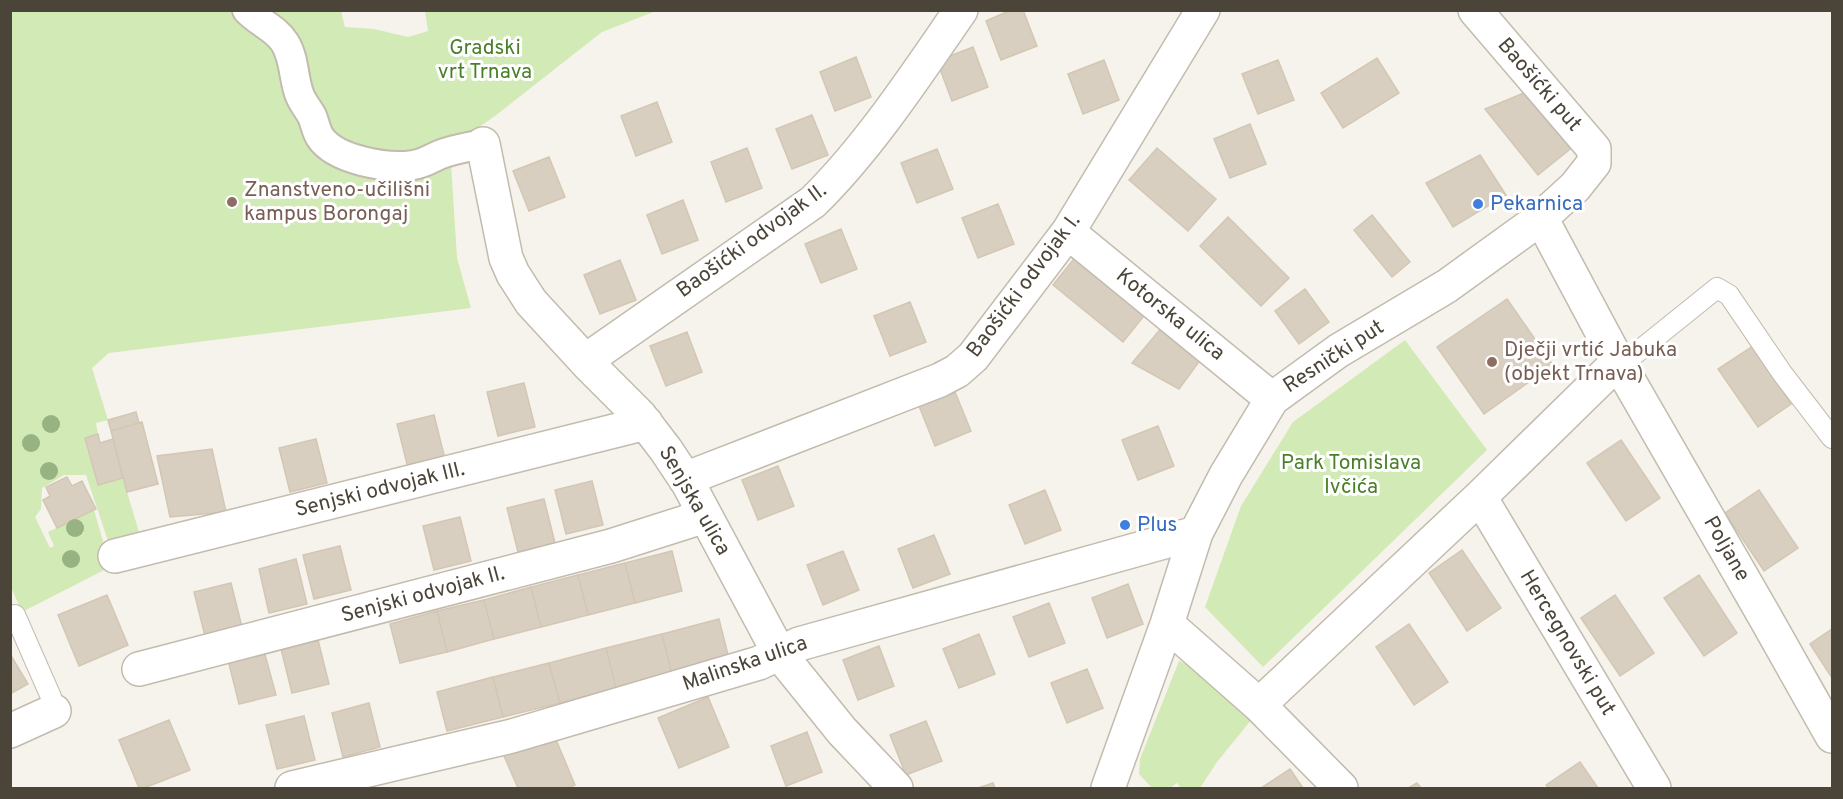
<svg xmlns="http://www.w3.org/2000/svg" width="1843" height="799" viewBox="0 0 1843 799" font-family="Overpass,sans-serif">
  <rect width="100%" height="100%" fill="#f6f3ec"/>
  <path fill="#d2eab5" d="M 10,11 L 341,11 L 345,27 L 374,29 L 408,37 L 428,31 L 425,11 L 656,11 L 602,32 L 495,116 L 450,147 L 457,258 L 471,308 L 109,353 L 92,368 L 108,420 L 96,423 L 98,434 L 85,438 L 97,484 L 123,478 L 141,539 L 110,547 L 86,475 L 64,475 L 42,488 L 41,509 L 35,517 L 50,548 L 54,546 L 48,532 L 94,510 L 107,555 L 114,565 L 22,612 L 10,585 Z
    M 1405,340 L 1487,450 L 1263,667 L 1205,607 L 1241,506 L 1293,422 Z
    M 1179,661 L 1189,665 L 1252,719 L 1217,762 L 1200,788 L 1181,788 L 1177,783 L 1170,788 L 1152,788 L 1139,774 L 1140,759 Z"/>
  <path fill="#d8cfc1" stroke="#d3c7b4" stroke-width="1.5" d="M 1011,10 L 1023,10 L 1037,46 L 1001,60 L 986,21 Z
    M 973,47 L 988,87 L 952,101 L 937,61 Z
    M 856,57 L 871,97 L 835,111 L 820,72 Z
    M 1377,58 L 1399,93 L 1343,128 L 1321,93 Z
    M 1104,60 L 1119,100 L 1083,114 L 1068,74 Z
    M 1278,60 L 1294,100 L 1258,114 L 1242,74 Z
    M 1524,93 L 1574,146 L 1538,175 L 1485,109 Z
    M 657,102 L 672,142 L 636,156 L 621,116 Z
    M 812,115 L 828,155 L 792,169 L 776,129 Z
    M 1250,124 L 1266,164 L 1230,178 L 1214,139 Z
    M 747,148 L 762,188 L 726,202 L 711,162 Z
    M 1157,148 L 1216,199 L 1188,231 L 1129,180 Z
    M 937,149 L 953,189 L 917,203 L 901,163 Z
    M 1480,155 L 1506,195 L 1453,227 L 1426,183 Z
    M 549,157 L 565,197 L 529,211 L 513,171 Z
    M 683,200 L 698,240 L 662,254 L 647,215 Z
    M 998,204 L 1014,244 L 978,258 L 962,218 Z
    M 1372,215 L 1410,262 L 1392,277 L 1354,230 Z
    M 1228,217 L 1289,278 L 1261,306 L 1200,246 Z
    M 841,229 L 857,269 L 821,283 L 805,244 Z
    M 1077,255 L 1147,312 L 1123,342 L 1053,285 Z
    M 620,260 L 636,300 L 600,314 L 584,275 Z
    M 1305,289 L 1329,322 L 1299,344 L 1275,311 Z
    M 1507,299 L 1553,365 L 1484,414 L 1437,347 Z
    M 910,302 L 926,342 L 890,356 L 874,316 Z
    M 1163,326 L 1204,355 L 1179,389 L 1132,363 Z
    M 687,332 L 702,372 L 666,386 L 650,346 Z
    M 1753,346 L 1791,404 L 1758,427 L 1718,369 Z
    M 524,383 L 535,427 L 498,436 L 487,392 Z
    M 955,392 L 971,431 L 935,446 L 919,406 Z
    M 136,412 L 139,423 L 111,431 L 108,420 Z
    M 434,415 L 445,459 L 408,468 L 397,424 Z
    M 142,422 L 158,484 L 127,492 L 111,431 Z
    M 1158,426 L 1174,466 L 1138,480 L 1122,440 Z
    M 98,434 L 100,443 L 113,439 L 123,478 L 98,485 L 85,438 Z
    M 316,439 L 327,483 L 290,492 L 279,448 Z
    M 1621,440 L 1660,498 L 1626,521 L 1587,463 Z
    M 212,449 L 226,512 L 170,517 L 157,456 Z
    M 778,466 L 794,506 L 758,520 L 742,480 Z
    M 67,477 L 72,486 L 82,481 L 96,509 L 57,528 L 43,500 L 50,496 L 46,487 Z
    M 592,481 L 603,525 L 566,534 L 555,490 Z
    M 1045,490 L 1061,530 L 1025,544 L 1009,505 Z
    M 1759,490 L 1798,548 L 1764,571 L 1725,513 Z
    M 544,499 L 555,543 L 518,552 L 507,508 Z
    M 460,517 L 471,561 L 434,570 L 423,526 Z
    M 934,535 L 950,574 L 913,588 L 898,549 Z
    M 340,546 L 351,590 L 314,599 L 303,555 Z
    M 1462,550 L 1501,608 L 1467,631 L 1429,573 Z
    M 672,551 L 682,591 L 635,603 L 625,563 Z
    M 843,551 L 859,590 L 823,605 L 807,565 Z
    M 296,559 L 307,604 L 269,613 L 259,569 Z
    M 625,563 L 635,603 L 588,615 L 578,575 Z
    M 578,575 L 588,615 L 541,627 L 531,587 Z
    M 1699,575 L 1737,633 L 1704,656 L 1664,598 Z
    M 231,583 L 242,627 L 205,636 L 194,592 Z
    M 1128,584 L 1143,624 L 1107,638 L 1092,598 Z
    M 531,587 L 541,627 L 494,639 L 484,600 Z
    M 107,595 L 128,645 L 79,666 L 58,615 Z
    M 1615,595 L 1654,653 L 1620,676 L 1581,618 Z
    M 484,600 L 494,639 L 447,652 L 437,611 Z
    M 1049,603 L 1065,643 L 1029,657 L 1013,617 Z
    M 437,611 L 447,652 L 400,663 L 390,624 Z
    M 719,619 L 729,659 L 672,674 L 662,634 Z
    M 1409,624 L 1448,682 L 1414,705 L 1376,647 Z
    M 1832,629 L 1832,678 L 1810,644 Z
    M 662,634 L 672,674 L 616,688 L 606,648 Z
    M 979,634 L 995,674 L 959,688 L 943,649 Z
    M 318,640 L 329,684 L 292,693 L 281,649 Z
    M 879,646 L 894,686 L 858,700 L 843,660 Z
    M 606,648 L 616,688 L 560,703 L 549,663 Z
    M 264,651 L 276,695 L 239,704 L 228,660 Z
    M 10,654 L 28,684 L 10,694 Z
    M 549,663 L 560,703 L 503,717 L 493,677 Z
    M 1087,669 L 1103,708 L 1067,723 L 1051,683 Z
    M 493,677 L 503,717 L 447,731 L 437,692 Z
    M 708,697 L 729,747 L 679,768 L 658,718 Z
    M 369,703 L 380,747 L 343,757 L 332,713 Z
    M 304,716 L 315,760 L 277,769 L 266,725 Z
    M 169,720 L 190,770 L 144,788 L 139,788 L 119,740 Z
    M 926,721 L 942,761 L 906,775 L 890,735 Z
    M 807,732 L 822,772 L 786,786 L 771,746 Z
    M 554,735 L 575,785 L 567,788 L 518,788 L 504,756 Z
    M 1580,762 L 1598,788 L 1549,788 L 1546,785 Z
    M 1290,769 L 1303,788 L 1261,788 Z
    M 993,783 L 995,788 L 978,788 Z
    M 1417,783 L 1421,788 L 1408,788 Z"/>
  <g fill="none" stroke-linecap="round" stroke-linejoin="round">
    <defs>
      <path id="service" d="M 1618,362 L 1630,358 L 1717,288 L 1729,295 L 1782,373 L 1832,438
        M 15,615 L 51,697 L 54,711"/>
      <path id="pedestrian" d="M 247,10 C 259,23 276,28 285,43 C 295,59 293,79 300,96 C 303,103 308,109 312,116 C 315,123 316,131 320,137 C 335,160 387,169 413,165 C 423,164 430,159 439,155 C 453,149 468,147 483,144"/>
      <path id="minor" d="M 483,144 L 506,258 L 513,274 L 531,302 L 589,365 L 640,416 L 666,450 L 688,483 L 779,653 L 842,731 L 896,788
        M 1541,218 L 1618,362 L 1765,617 L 1832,736
        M 1068,232 L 1272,399
        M 585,361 L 813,202 C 869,147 916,75 961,10
        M 685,479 L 940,380 L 957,371 L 973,357 L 1068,232 L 1203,10
        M 1480,497 L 1654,788
        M 115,556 L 646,423
        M 1167,624 L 1259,705 L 1480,497 L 1618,362
        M 139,669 L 611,546 L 705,516
        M 1259,705 L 1341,788
        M 10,731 L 54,711
        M 292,788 L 512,736 L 759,663 L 799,644 L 1196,533
        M 1108,788 L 1167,624 L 1196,533 L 1226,475 L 1272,399 L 1338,351 L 1447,286 L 1541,218 L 1575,187 L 1594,163 L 1594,149 L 1475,10"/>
    </defs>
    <use href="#service" stroke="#c2bbae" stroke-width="22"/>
    <use href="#pedestrian" stroke="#c2bbae" stroke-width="32"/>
    <use href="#minor" stroke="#c2bbae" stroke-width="36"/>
    <use href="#service" stroke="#fff" stroke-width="20"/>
    <use href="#pedestrian" stroke="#fff" stroke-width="28"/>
    <use href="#minor" stroke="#fff" stroke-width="33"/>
  </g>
  <g fill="#97b381">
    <circle cx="51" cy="424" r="9"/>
    <circle cx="31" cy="443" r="9"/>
    <circle cx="49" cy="471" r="9"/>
    <circle cx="75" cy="528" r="9"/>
    <circle cx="71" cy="559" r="9"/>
  </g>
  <g fill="#8d6e63" stroke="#fff" stroke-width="2">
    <circle cx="232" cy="202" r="6"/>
    <circle cx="1492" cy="362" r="6"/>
  </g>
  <g fill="#3f7fe0" stroke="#fff" stroke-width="2">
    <circle cx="1478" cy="204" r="6"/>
    <circle cx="1125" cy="525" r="6"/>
  </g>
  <g text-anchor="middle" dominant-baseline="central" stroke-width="6" stroke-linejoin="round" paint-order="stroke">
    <g font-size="21" fill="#4a7f2a" stroke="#fff">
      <text x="485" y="48">Gradski<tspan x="485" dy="24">vrt Trnava</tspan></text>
      <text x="1351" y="463">Park Tomislava<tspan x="1351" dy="24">Ivčića</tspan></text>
    </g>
    <g font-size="21" fill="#4b4439" stroke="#fff">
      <text transform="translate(1539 85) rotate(49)">Baošićki put</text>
      <text transform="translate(752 241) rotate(-36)">Baošićki odvojak II.</text>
      <text transform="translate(1024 286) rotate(-53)">Baošićki odvojak I.</text>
      <text transform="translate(1170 315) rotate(39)">Kotorska ulica</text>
      <text transform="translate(1334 357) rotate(-33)">Resnički put</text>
      <text transform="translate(380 490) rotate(-14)">Senjski odvojak III.</text>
      <text transform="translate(694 501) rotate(60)">Senjska ulica</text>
      <text transform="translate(1726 549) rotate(60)">Poljane</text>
      <text transform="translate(423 595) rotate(-15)">Senjski odvojak II.</text>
      <text transform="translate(1567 643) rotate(59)">Hercegnovski put</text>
      <text transform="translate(745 664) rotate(-19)">Malinska ulica</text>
    </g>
    <g font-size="21" fill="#785e54" stroke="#fff" text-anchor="start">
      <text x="244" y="190">Znanstveno-učilišni<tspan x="244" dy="24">kampus Borongaj</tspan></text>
      <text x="1504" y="350">Dječji vrtić Jabuka<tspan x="1504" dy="24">(objekt Trnava)</tspan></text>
    </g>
    <g font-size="21" fill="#366cbe" stroke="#fff" text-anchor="start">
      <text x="1490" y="204">Pekarnica</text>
      <text x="1137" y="525">Plus</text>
    </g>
  </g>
  <rect width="1843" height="799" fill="none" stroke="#4b4439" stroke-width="24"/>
</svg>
